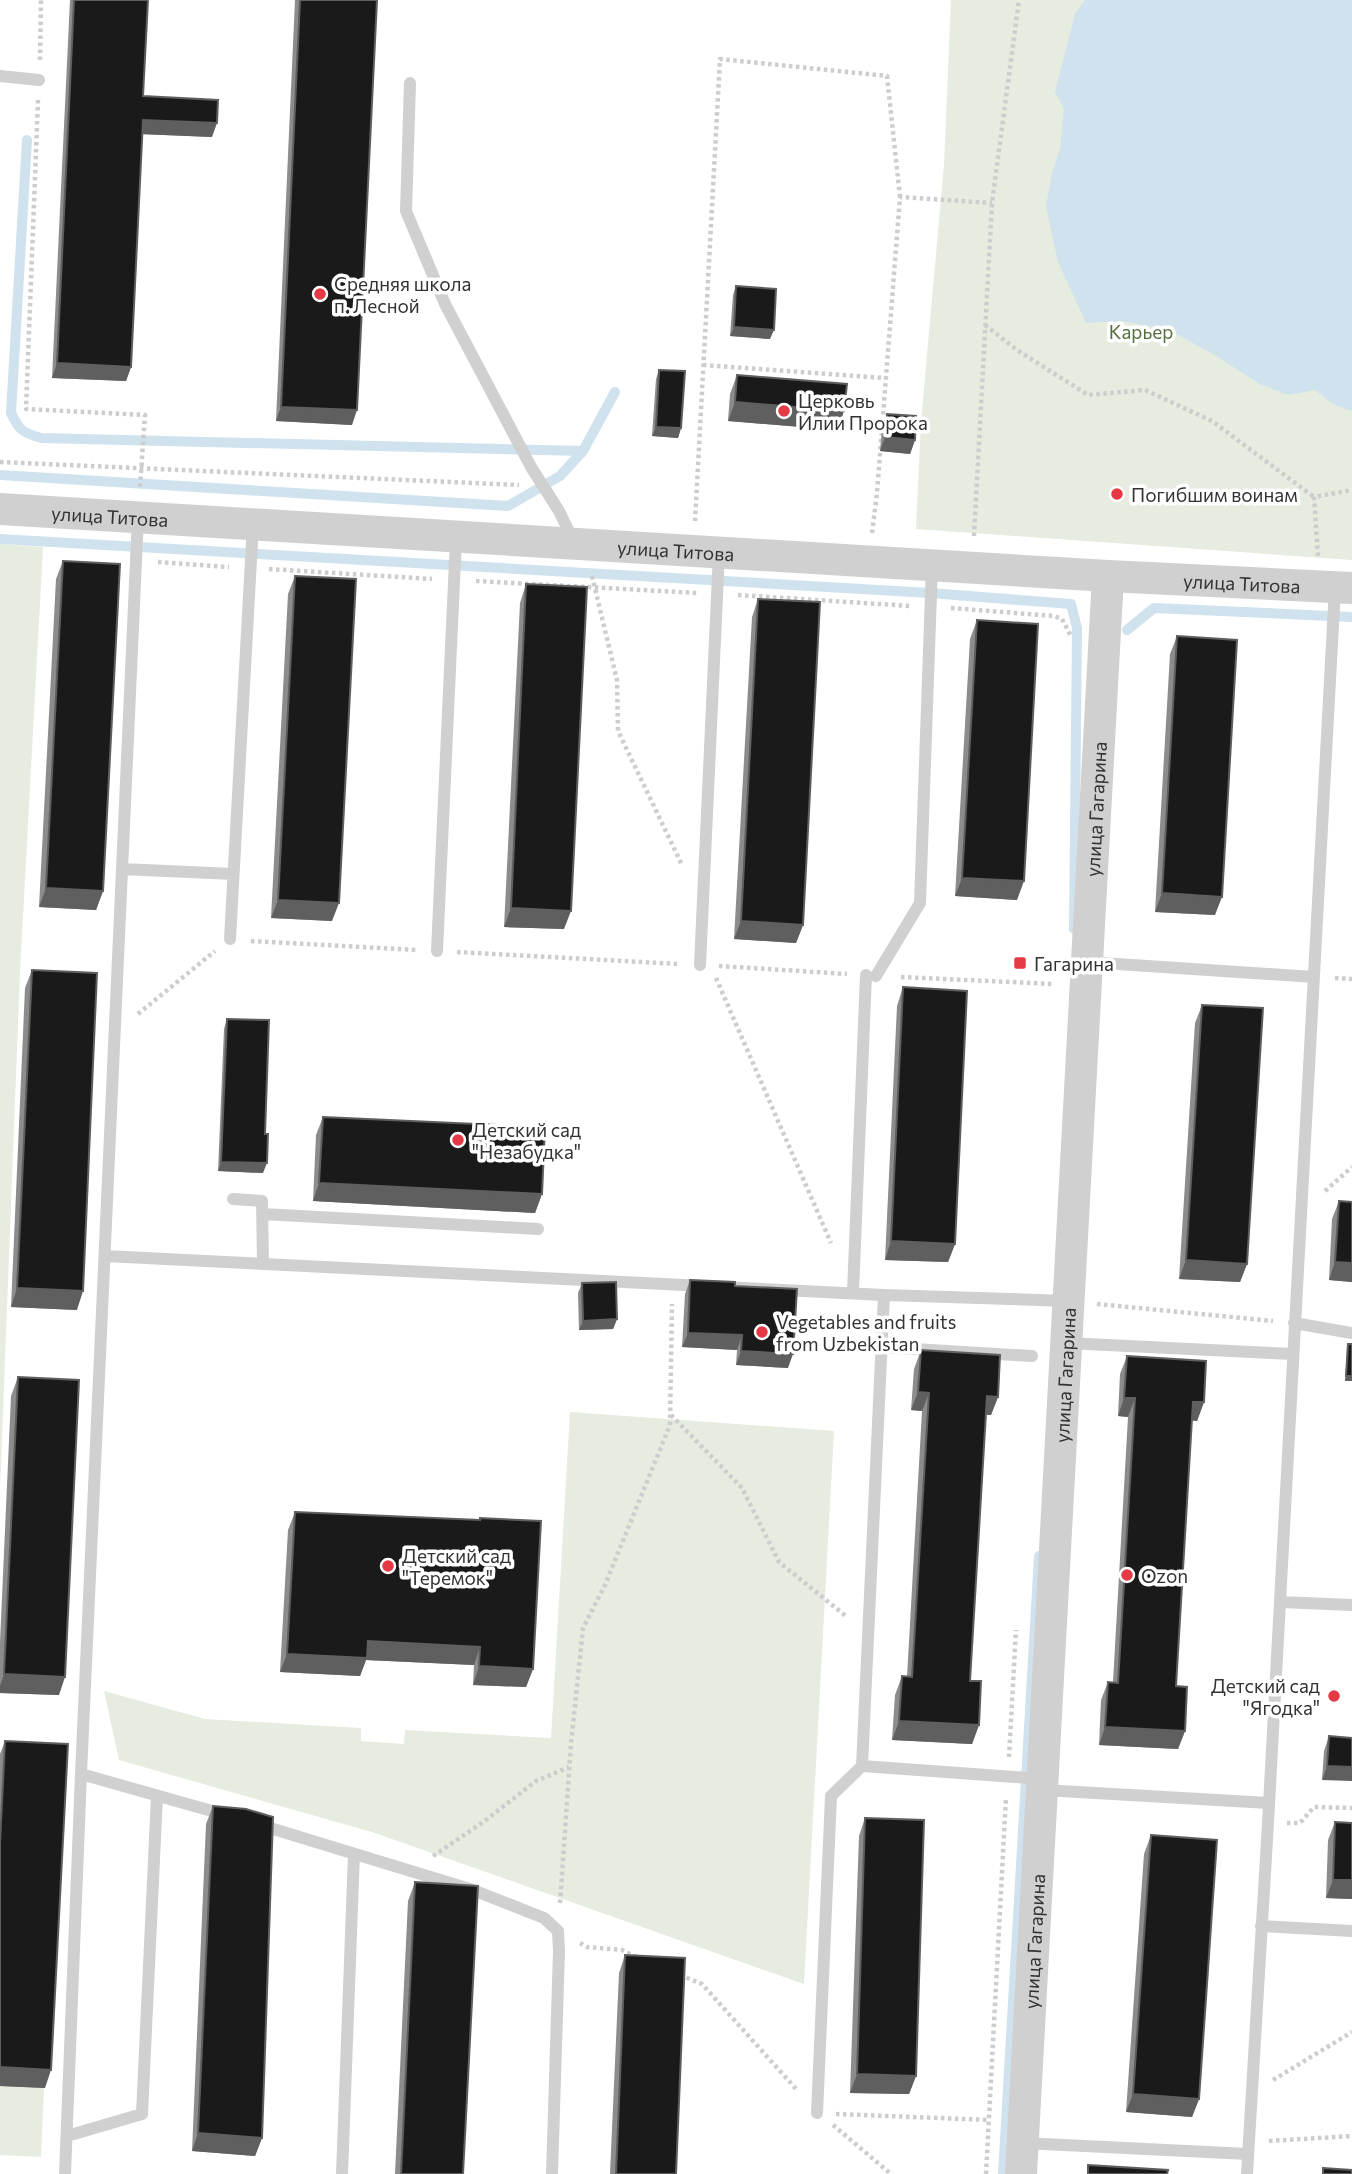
<svg xmlns="http://www.w3.org/2000/svg" width="1352" height="2174" viewBox="0 0 1352 2174" font-family="Commissioner,sans-serif">
  <rect width="100%" height="100%" fill="#fff"/>
  <path fill="#e6ecdf" d="M 951,0 L 1352,0 L 1352,560 L 916,529 L 921,422 L 944,165 Z
    M 0,544 L 43,547 L 20,972 L 0,1490 Z
    M 570,1412 L 834,1431 L 804,1984 L 372,1832 L 119,1760 L 104,1691 L 205,1719 L 361,1728 L 361,1741 L 404,1744 L 405,1730 L 551,1738 Z
    M 0,2086 L 44,2088 L 41,2157 L 0,2155 Z"/>
  <path fill="#cfe2ee" d="M 1085,0 L 1352,0 L 1352,411 L 1333,404 L 1315,390 L 1288,395 L 1260,384 L 1213,354 L 1169,330 L 1122,321 L 1086,323 L 1058,262 L 1046,206 L 1052,173 L 1060,149 L 1064,109 L 1055,92 L 1075,14 Z"/>
  <g fill="none" stroke-linecap="round" stroke-linejoin="round">
    <path stroke="#cfe2ee" stroke-width="10" d="M 27,140 L 11,413 C 19,430 23,433 41,438 L 583,451
      M 0,475 L 508,506 L 560,476 L 583,451 L 615,392
      M 0,539 L 930,593 L 1071,604 L 1077,628 L 1074,929
      M 1127,630 L 1154,608 L 1352,617
      M 1003,2174 L 1039,1556"/>
    <path stroke="#cdcdcd" stroke-width="4.5" stroke-dasharray="3.5 3.5" stroke-linecap="butt" d="M 40,60 L 41,0
      M 38,100 L 26,409 L 145,415 L 140,488
      M 985,325 L 1017,350 L 1088,395 L 1145,390 L 1212,421 L 1314,497
      M 703,365 L 886,378
      M 0,462 L 519,485
      M 695,521 L 720,59 L 887,76 L 900,197
      M 872,533 L 877,493 L 900,197 L 992,203
      M 974,536 L 992,203 L 1019,0
      M 1318,556 L 1314,497 L 1352,490
      M 158,562 L 229,567
      M 269,569 L 432,579
      M 592,576 L 617,680 L 618,731 L 682,865
      M 476,581 L 698,593
      M 738,595 L 911,606
      M 951,608 L 1054,616 L 1062,619 L 1071,636
      M 251,941 L 417,950
      M 457,952 L 679,964
      M 719,966 L 847,974
      M 901,977 L 1054,984
      M 716,978 L 831,1243
      M 1335,978 L 1352,979
      M 138,1014 L 215,951
      M 1325,1191 L 1352,1167
      M 1097,1304 L 1273,1321
      M 671,1415 L 742,1488 L 779,1562 L 847,1617
      M 1009,1757 L 1016,1630
      M 1287,1823 L 1300,1823 L 1314,1807 L 1352,1808
      M 433,1856 L 482,1823 L 536,1781 L 569,1767
      M 560,1903 L 571,1744 L 583,1628 L 605,1585 L 670,1425 L 672,1304
      M 580,1943 L 587,1947 L 622,1950 L 639,1958
      M 680,1975 L 702,1984 L 797,2090
      M 1273,2080 L 1352,2032
      M 836,2114 L 989,2120
      M 833,2125 L 891,2174
      M 1269,2141 L 1352,2136
      M 986,2174 L 1006,1797"/>
    <path stroke="#d0d0d0" stroke-width="12" d="M 0,76 L 39,80
      M 410,83 L 406,211 L 445,304 L 531,467 L 559,511 L 573,540
      M 122,869 L 233,874
      M 230,939 L 253,524
      M 437,951 L 456,539
      M 1087,962 L 1314,977
      M 700,965 L 719,553
      M 876,976 L 920,903 L 932,566
      M 233,1199 L 262,1201 L 263,1264
      M 263,1214 L 538,1229
      M 105,1256 L 884,1295 L 1068,1301
      M 853,1292 L 866,975
      M 1294,1323 L 1352,1333
      M 1066,1343 L 1293,1354
      M 881,1347 L 1032,1356
      M 1280,1602 L 1352,1605
      M 862,1766 L 884,1295
      M 81,1774 L 226,1815
      M 1043,1790 L 1269,1803
      M 257,1824 L 473,1890 L 544,1918 L 558,1931 L 559,1951 L 552,2174
      M 1261,1926 L 1352,1931
      M 817,2113 L 831,1796 L 862,1766 L 1043,1779
      M 67,2136 L 142,2114 L 157,1796
      M 1023,2143 L 1248,2154
      M 65,2174 L 81,1774 L 138,517
      M 342,2174 L 354,1854
      M 1247,2174 L 1268,1823 L 1335,588"/>
    <g stroke="#d0d0d0" stroke-width="32">
      <path id="s1" d="M 0,509 L 1108,576 L 1352,588"/>
      <path id="s2" d="M 1021,2174 L 1108,576"/>
    </g>
  </g>
  <path fill="#8c8c8c" d="M 70,0 L 148,0 L 143,96 L 212,137 L 142,134 L 131,367 L 126,381 L 52,378 Z
    M 295,0 L 377,0 L 352,425 L 276,421 Z
    M 736,286 L 770,339 L 730,336 L 733,295 Z
    M 659,370 L 681,428 L 678,438 L 652,436 L 656,379 Z
    M 737,375 L 838,430 L 728,421 L 730,394 Z
    M 887,414 L 915,440 L 910,454 L 880,451 L 882,428 Z
    M 63,561 L 103,891 L 96,910 L 39,907 L 56,579 Z
    M 295,576 L 332,921 L 271,918 L 288,594 Z
    M 526,584 L 564,929 L 504,927 L 520,603 Z
    M 758,599 L 803,925 L 796,943 L 734,939 L 752,617 Z
    M 977,620 L 1017,900 L 955,896 L 970,639 Z
    M 1177,636 L 1215,915 L 1155,912 L 1170,654 Z
    M 32,970 L 77,1310 L 11,1307 L 25,988 Z
    M 903,987 L 955,1244 L 948,1262 L 885,1260 L 897,1006 Z
    M 1202,1005 L 1247,1264 L 1240,1282 L 1179,1279 L 1195,1023 Z
    M 227,1019 L 263,1173 L 218,1171 L 224,1029 Z
    M 323,1117 L 542,1194 L 535,1213 L 313,1201 L 316,1135 Z
    M 1339,1201 L 1352,1202 L 1352,1282 L 1329,1280 L 1332,1219 Z
    M 690,1280 L 735,1286 L 788,1368 L 736,1365 L 737,1350 L 682,1347 L 685,1294 Z
    M 582,1283 L 617,1319 L 613,1329 L 579,1330 L 578,1293 Z
    M 1348,1344 L 1352,1381 L 1345,1381 L 1347,1349 Z
    M 921,1350 L 998,1397 L 991,1415 L 986,1415 L 970,1681 L 979,1725 L 972,1744 L 892,1740 L 895,1695 L 902,1676 L 907,1677 L 922,1411 L 911,1410 L 914,1369 Z
    M 1127,1356 L 1204,1402 L 1197,1421 L 1192,1420 L 1176,1686 L 1185,1731 L 1178,1749 L 1099,1745 L 1101,1700 L 1108,1682 L 1113,1682 L 1128,1417 L 1118,1416 L 1120,1374 Z
    M 18,1377 L 59,1695 L 0,1693 L 0,1642 L 11,1396 Z
    M 295,1512 L 533,1669 L 526,1687 L 473,1685 L 474,1665 L 366,1660 L 360,1676 L 280,1672 L 288,1530 Z
    M 1329,1736 L 1352,1738 L 1322,1780 L 1324,1751 Z
    M 5,1741 L 45,2088 L 0,2086 L 0,1754 Z
    M 213,1806 L 262,2138 L 255,2156 L 192,2151 L 206,1824 Z
    M 865,1818 L 916,2076 L 909,2094 L 850,2093 L 859,1836 Z
    M 1335,1822 L 1352,1899 L 1326,1898 L 1328,1840 Z
    M 1151,1835 L 1199,2099 L 1192,2117 L 1126,2112 L 1144,1854 Z
    M 415,1882 L 463,2174 L 395,2174 L 408,1901 Z
    M 625,1955 L 676,2174 L 610,2174 L 619,1973 Z"/>
  <path fill="#5f5f5f" d="M 143,120 L 217,123 L 212,137 L 138,134 Z
    M 734,327 L 774,330 L 770,339 L 730,336 Z
    M 57,363 L 131,367 L 126,381 L 52,378 Z
    M 735,402 L 844,411 L 838,430 L 728,421 Z
    M 281,407 L 357,410 L 352,425 L 276,421 Z
    M 656,427 L 681,428 L 678,438 L 652,436 Z
    M 885,437 L 915,440 L 910,454 L 880,451 Z
    M 962,878 L 1024,881 L 1017,900 L 955,896 Z
    M 46,888 L 103,891 L 96,910 L 39,907 Z
    M 1162,893 L 1222,897 L 1215,915 L 1155,912 Z
    M 278,900 L 339,903 L 332,921 L 271,918 Z
    M 511,908 L 571,911 L 564,929 L 504,927 Z
    M 741,921 L 803,925 L 796,943 L 734,939 Z
    M 221,1162 L 267,1163 L 263,1173 L 218,1171 Z
    M 319,1183 L 542,1194 L 535,1213 L 313,1201 Z
    M 891,1241 L 955,1244 L 948,1262 L 885,1260 Z
    M 1186,1260 L 1247,1264 L 1240,1282 L 1179,1279 Z
    M 1335,1262 L 1352,1263 L 1352,1282 L 1329,1280 Z
    M 17,1288 L 83,1291 L 77,1310 L 11,1307 Z
    M 617,1319 L 613,1329 L 579,1330 L 583,1321 Z
    M 688,1333 L 742,1335 L 737,1350 L 682,1347 Z
    M 741,1351 L 793,1354 L 788,1368 L 736,1365 Z
    M 1346,1376 L 1352,1376 L 1352,1381 L 1345,1381 Z
    M 918,1392 L 929,1393 L 922,1411 L 911,1410 Z
    M 987,1396 L 998,1397 L 991,1415 L 980,1414 Z
    M 1124,1398 L 1135,1398 L 1128,1417 L 1118,1416 Z
    M 1193,1402 L 1204,1402 L 1197,1421 L 1186,1420 Z
    M 368,1641 L 480,1647 L 474,1665 L 366,1660 L 360,1676 L 280,1672 L 287,1654 Z
    M 479,1666 L 533,1669 L 526,1687 L 473,1685 Z
    M 4,1674 L 65,1677 L 59,1695 L 0,1693 L 0,1686 Z
    M 899,1721 L 979,1725 L 972,1744 L 892,1740 Z
    M 1105,1727 L 1185,1731 L 1178,1749 L 1099,1745 Z
    M 1327,1766 L 1352,1767 L 1352,1781 L 1322,1780 Z
    M 1333,1880 L 1352,1880 L 1352,1899 L 1326,1898 Z
    M 0,2067 L 51,2070 L 45,2088 L 0,2086 Z
    M 857,2074 L 916,2076 L 909,2094 L 850,2093 Z
    M 1133,2094 L 1199,2099 L 1192,2117 L 1126,2112 Z
    M 198,2133 L 262,2138 L 255,2156 L 192,2151 Z"/>
  <path fill="#1a1a1a" stroke="#5f5f5f" stroke-width="2" d="M 74,0 L 148,0 L 143,96 L 218,100 L 217,123 L 143,120 L 131,367 L 57,363 Z
    M 300,0 L 377,0 L 357,410 L 281,407 Z
    M 736,286 L 776,289 L 774,330 L 734,327 Z
    M 659,370 L 685,371 L 681,428 L 656,427 Z
    M 737,375 L 847,384 L 844,411 L 735,402 Z
    M 887,414 L 916,416 L 915,440 L 885,437 Z
    M 63,561 L 120,564 L 103,891 L 46,888 Z
    M 295,576 L 356,579 L 339,903 L 278,900 Z
    M 526,584 L 587,587 L 571,911 L 511,908 Z
    M 758,599 L 820,602 L 803,925 L 741,921 Z
    M 977,620 L 1038,624 L 1024,881 L 962,878 Z
    M 1177,636 L 1237,640 L 1222,897 L 1162,893 Z
    M 32,970 L 97,973 L 83,1291 L 17,1288 Z
    M 903,987 L 967,991 L 955,1244 L 891,1241 Z
    M 1202,1005 L 1263,1008 L 1247,1264 L 1186,1260 Z
    M 227,1019 L 269,1020 L 265,1134 L 268,1134 L 267,1163 L 221,1162 Z
    M 323,1117 L 545,1127 L 542,1194 L 319,1183 Z
    M 1339,1201 L 1352,1202 L 1352,1263 L 1335,1262 Z
    M 690,1280 L 735,1282 L 735,1286 L 797,1289 L 793,1354 L 741,1351 L 742,1335 L 688,1333 Z
    M 616,1282 L 617,1319 L 583,1321 L 582,1283 Z
    M 1348,1344 L 1352,1344 L 1352,1376 L 1346,1376 Z
    M 921,1350 L 1000,1355 L 998,1397 L 987,1396 L 970,1681 L 981,1681 L 979,1725 L 899,1721 L 902,1676 L 912,1677 L 929,1393 L 918,1392 Z
    M 1127,1356 L 1206,1361 L 1204,1402 L 1193,1402 L 1176,1686 L 1187,1687 L 1185,1731 L 1105,1727 L 1108,1682 L 1118,1683 L 1135,1398 L 1124,1398 Z
    M 18,1377 L 79,1380 L 65,1677 L 4,1674 Z
    M 295,1512 L 480,1520 L 480,1518 L 541,1521 L 533,1669 L 479,1666 L 480,1647 L 368,1641 L 367,1658 L 287,1654 Z
    M 1329,1736 L 1352,1738 L 1352,1767 L 1327,1766 Z
    M 5,1741 L 68,1744 L 51,2070 L 0,2067 L 0,1843 Z
    M 213,1806 L 246,1809 L 273,1817 L 262,2138 L 198,2133 Z
    M 865,1818 L 924,1820 L 916,2076 L 857,2074 Z
    M 1335,1822 L 1352,1823 L 1352,1880 L 1333,1880 Z
    M 1151,1835 L 1217,1840 L 1199,2099 L 1133,2094 Z
    M 415,1882 L 478,1886 L 463,2174 L 401,2174 Z
    M 625,1955 L 685,1958 L 676,2174 L 616,2174 Z
    M 1088,2165 L 1168,2170 L 1167,2174 L 1088,2174 Z
    M 1323,2168 L 1352,2170 L 1352,2174 L 1323,2174 Z"/>
  <g fill="#e63946" stroke="#fff" stroke-width="2.5">
    <circle cx="320" cy="294" r="7"/>
    <circle cx="784" cy="411" r="7"/>
    <circle cx="1117" cy="494" r="7"/>
    <rect x="1013" y="956" width="14" height="14" rx="3.5"/>
    <circle cx="458" cy="1140" r="7"/>
    <circle cx="762" cy="1332" r="7"/>
    <circle cx="388" cy="1566" r="7"/>
    <circle cx="1127" cy="1575" r="7"/>
    <circle cx="1334" cy="1696" r="7"/>
  </g>
  <g text-anchor="middle" dominant-baseline="central" stroke-width="7" stroke-linejoin="round" paint-order="stroke">
    <g font-size="19" fill="#333" stroke="#fff" text-anchor="start">
      <text x="334" y="283">Средняя школа<tspan x="334" dy="22">п. Лесной</tspan></text>
      <text x="798" y="400">Церковь<tspan x="798" dy="22">Илии Пророка</tspan></text>
      <text x="1131" y="494">Погибшим воинам</text>
      <text x="1034" y="963">Гагарина</text>
      <text x="472" y="1129">Детский сад<tspan x="472" dy="22">"Незабудка"</tspan></text>
      <text x="776" y="1321">Vegetables and fruits<tspan x="776" dy="22">from Uzbekistan</tspan></text>
      <text x="402" y="1555">Детский сад<tspan x="402" dy="22">"Теремок"</tspan></text>
      <text x="1141" y="1575">Ozon</text>
      <text x="1320" y="1685" text-anchor="end">Детский сад<tspan x="1320" dy="22">"Ягодка"</tspan></text>
    </g>
    <g font-size="19" fill="#56703f" stroke="#fff">
      <text x="1141" y="331">Карьер</text>
    </g>
    <g font-size="19" fill="#333" stroke="#fff">
      <text stroke="none"><textPath href="#s1" startOffset="110">улица Титова</textPath></text>
      <text stroke="none"><textPath href="#s1" startOffset="677">улица Титова</textPath></text>
      <text stroke="none"><textPath href="#s1" startOffset="1244">улица Титова</textPath></text>
      <text stroke="none"><textPath href="#s2" startOffset="1367">улица Гагарина</textPath></text>
      <text stroke="none"><textPath href="#s2" startOffset="800">улица Гагарина</textPath></text>
      <text stroke="none"><textPath href="#s2" startOffset="233">улица Гагарина</textPath></text>
    </g>
  </g>
</svg>
